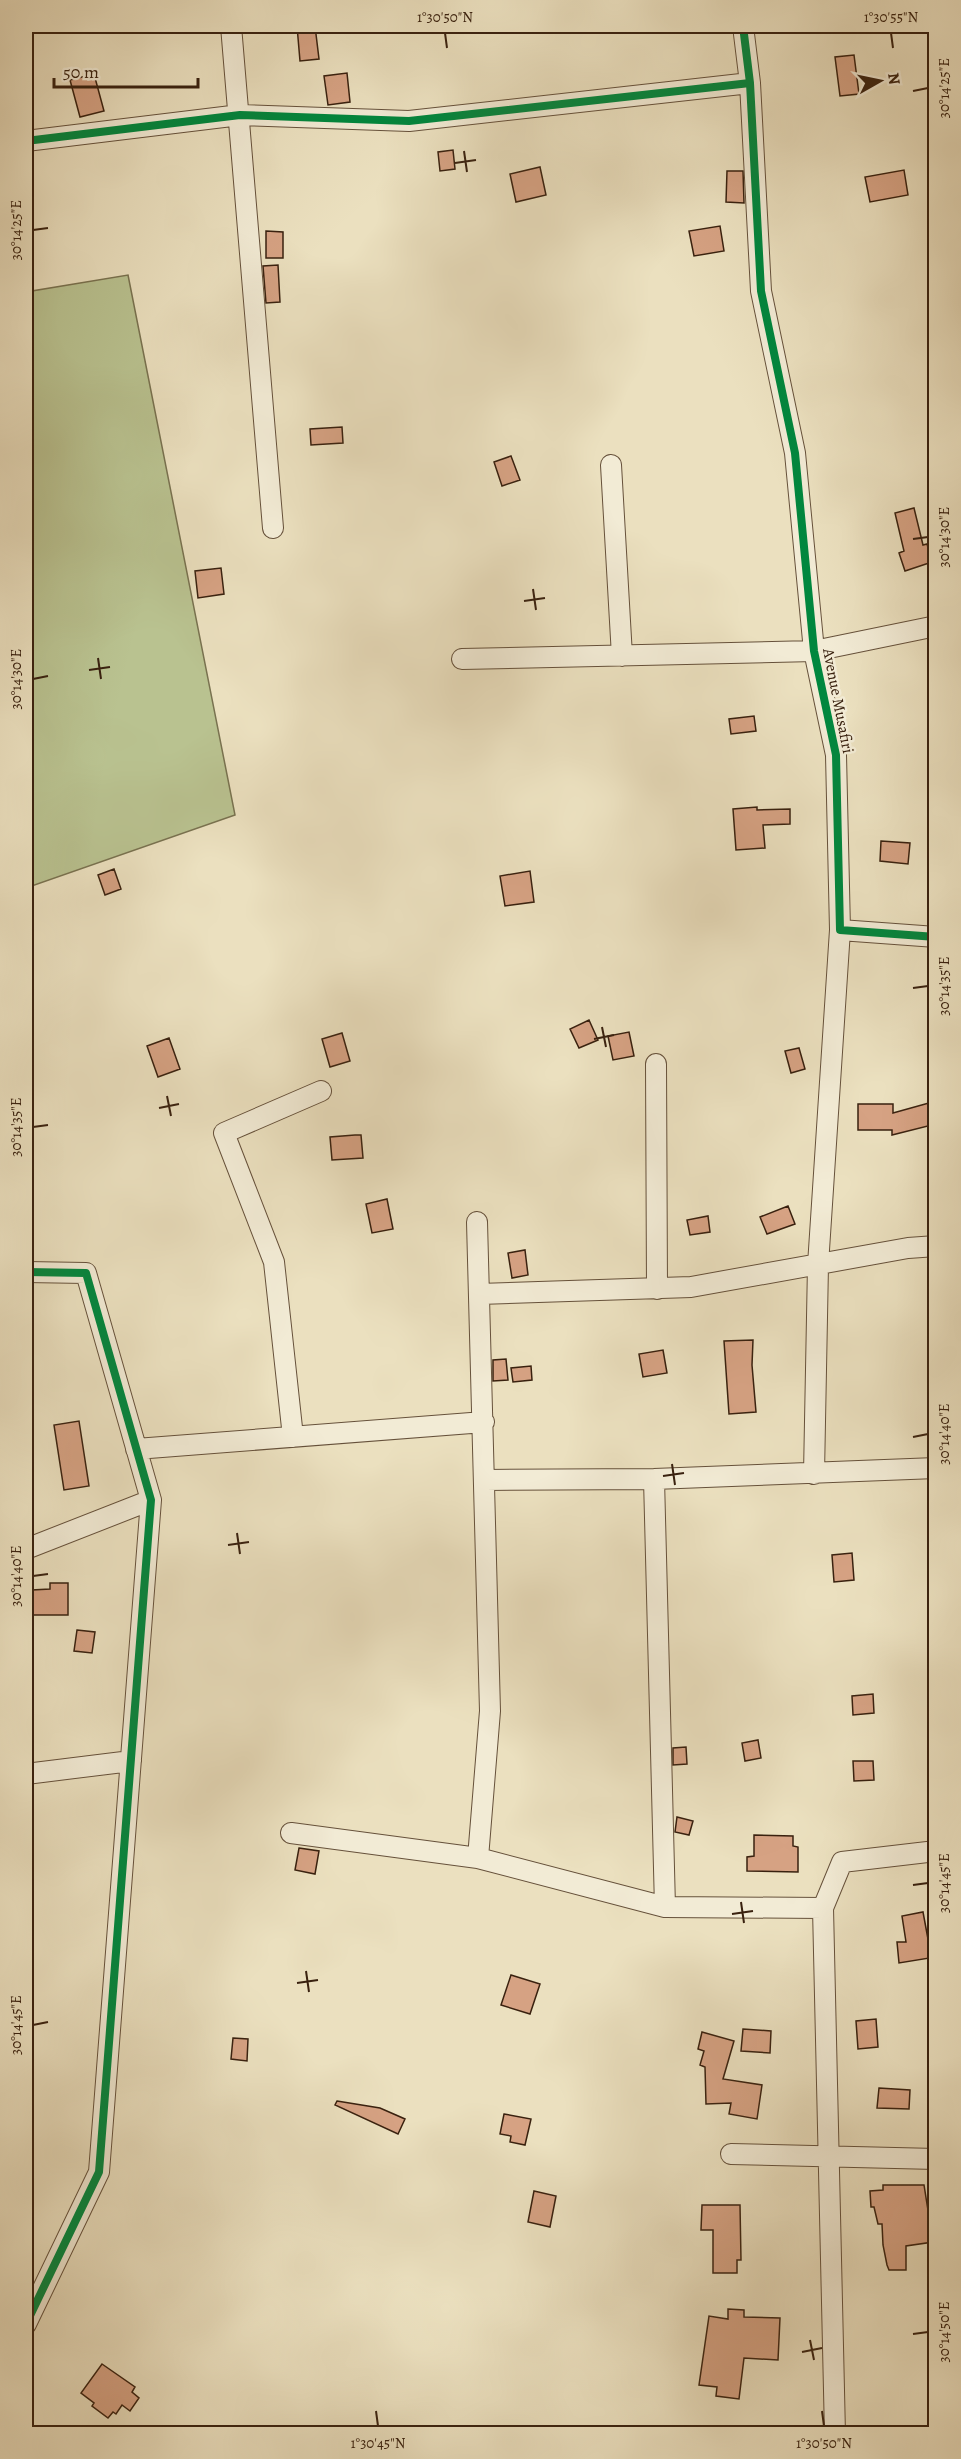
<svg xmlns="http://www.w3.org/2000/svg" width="961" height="2459" viewBox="0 0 961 2459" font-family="Alegreya,serif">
  <rect width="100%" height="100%" fill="#ebe0bf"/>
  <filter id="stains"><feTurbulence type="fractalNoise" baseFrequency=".00333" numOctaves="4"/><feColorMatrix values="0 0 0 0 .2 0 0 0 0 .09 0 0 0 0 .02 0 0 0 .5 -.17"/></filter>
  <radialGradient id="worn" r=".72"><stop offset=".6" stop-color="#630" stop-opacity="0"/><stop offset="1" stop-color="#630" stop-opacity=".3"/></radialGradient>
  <path fill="#b9c290" stroke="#797250" stroke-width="1.5" d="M 128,275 L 235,815 L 26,888 L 26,292 Z"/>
  <path fill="#d6a283" stroke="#39210f" stroke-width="1.5" d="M 297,26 L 315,26 L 319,59 L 300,61 Z
    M 854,55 L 859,94 L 840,96 L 835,57 Z
    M 347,73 L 350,102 L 328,105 L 324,76 Z
    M 94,74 L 104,111 L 80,117 L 70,80 Z
    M 453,150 L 455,169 L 440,171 L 438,152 Z
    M 540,167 L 546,195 L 516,202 L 510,174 Z
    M 904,170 L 908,195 L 870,202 L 865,177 Z
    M 727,171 L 743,171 L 744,203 L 726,202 Z
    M 720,226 L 724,251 L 694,256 L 689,231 Z
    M 266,231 L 283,232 L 283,258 L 266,258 Z
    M 278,265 L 280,302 L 266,303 L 263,266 Z
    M 342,427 L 343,443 L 311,445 L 310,429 Z
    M 511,456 L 520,480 L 502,486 L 494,462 Z
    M 914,508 L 923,545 L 927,544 L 932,562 L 905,571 L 899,553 L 904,551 L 895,513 Z
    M 221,568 L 224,594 L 198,598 L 195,571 Z
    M 754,716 L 756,731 L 731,734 L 729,719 Z
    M 757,807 L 757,810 L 790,809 L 790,824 L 763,825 L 765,848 L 736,850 L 733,809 Z
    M 881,841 L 910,843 L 908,864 L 880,861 Z
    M 114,869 L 121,889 L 105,895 L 98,875 Z
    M 530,871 L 534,902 L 505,906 L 500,876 Z
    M 589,1020 L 598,1040 L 579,1048 L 570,1029 Z
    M 629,1032 L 634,1056 L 613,1060 L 608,1036 Z
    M 342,1033 L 350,1061 L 330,1067 L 322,1039 Z
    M 169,1038 L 180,1069 L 158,1077 L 147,1046 Z
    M 799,1048 L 805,1069 L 791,1073 L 785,1051 Z
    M 936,1101 L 936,1124 L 892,1135 L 892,1130 L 858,1130 L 858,1104 L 893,1104 L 893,1113 Z
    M 355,1135 L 361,1135 L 363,1158 L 332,1160 L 330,1137 Z
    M 387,1199 L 393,1229 L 372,1233 L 366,1204 Z
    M 788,1206 L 795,1224 L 767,1234 L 760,1217 Z
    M 708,1216 L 710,1232 L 690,1235 L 687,1220 Z
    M 525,1250 L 528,1275 L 512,1278 L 508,1253 Z
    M 753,1340 L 752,1365 L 756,1412 L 729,1414 L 724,1341 Z
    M 663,1350 L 667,1373 L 643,1377 L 639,1354 Z
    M 506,1359 L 508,1380 L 493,1381 L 493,1360 Z
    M 531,1366 L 532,1380 L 513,1382 L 511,1368 Z
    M 79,1421 L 89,1486 L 64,1490 L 54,1425 Z
    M 852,1553 L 854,1580 L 834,1582 L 832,1555 Z
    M 50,1583 L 68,1583 L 68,1615 L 33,1615 L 32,1590 L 50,1589 Z
    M 77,1630 L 95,1632 L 92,1653 L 74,1651 Z
    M 873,1694 L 874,1713 L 853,1715 L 852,1696 Z
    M 758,1740 L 761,1758 L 745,1761 L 742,1743 Z
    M 686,1747 L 687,1764 L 673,1765 L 673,1748 Z
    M 853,1761 L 873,1761 L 874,1780 L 854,1781 Z
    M 677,1817 L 693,1821 L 689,1835 L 675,1832 Z
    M 754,1835 L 793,1836 L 793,1846 L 798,1847 L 798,1872 L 747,1871 L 747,1857 L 754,1856 Z
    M 299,1848 L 319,1851 L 315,1874 L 295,1870 Z
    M 923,1912 L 928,1939 L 933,1938 L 936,1957 L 899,1963 L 897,1942 L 906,1942 L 902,1916 Z
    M 511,1975 L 540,1984 L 530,2014 L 501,2005 Z
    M 876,2019 L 878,2047 L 858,2049 L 856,2021 Z
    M 743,2029 L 771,2031 L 770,2053 L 741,2051 Z
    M 702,2032 L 734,2041 L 723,2079 L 762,2085 L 757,2119 L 729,2114 L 731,2103 L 706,2104 L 705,2067 L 700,2065 L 704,2051 L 698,2049 Z
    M 233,2038 L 248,2039 L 247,2061 L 231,2059 Z
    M 879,2088 L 910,2090 L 909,2109 L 877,2108 Z
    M 337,2101 L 380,2108 L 405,2119 L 398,2134 L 335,2105 Z
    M 504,2114 L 531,2119 L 525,2145 L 510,2142 L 511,2136 L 500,2134 Z
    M 883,2185 L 924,2185 L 933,2242 L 906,2246 L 906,2270 L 889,2270 L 887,2265 L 883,2245 L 882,2224 L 878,2224 L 874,2207 L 871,2207 L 870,2191 L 883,2190 Z
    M 534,2191 L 556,2196 L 550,2227 L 528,2222 Z
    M 702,2205 L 740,2205 L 741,2260 L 737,2260 L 737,2273 L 713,2273 L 713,2230 L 701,2230 Z
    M 728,2309 L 744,2310 L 744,2317 L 780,2318 L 778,2360 L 744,2358 L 739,2399 L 716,2396 L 717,2387 L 699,2385 L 709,2316 L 728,2319 Z
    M 102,2364 L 135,2387 L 132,2392 L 139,2398 L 130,2411 L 122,2405 L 116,2414 L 113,2412 L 108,2418 L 92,2406 L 94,2403 L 81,2393 Z"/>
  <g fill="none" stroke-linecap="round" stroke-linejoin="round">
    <defs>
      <path id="minor" d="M 231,26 L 273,528
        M 743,26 L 750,83 L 761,291 L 795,453 L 814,651 L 836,755 L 840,930 L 936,937
        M 26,141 L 240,115 L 409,121 L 750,83
        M 611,465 L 622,656
        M 462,659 L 814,651 L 936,626
        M 656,1064 L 657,1289
        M 477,1222 L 490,1711 L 478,1858
        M 26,1272 L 86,1273 L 151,1500 L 99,2172 L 26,2324
        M 479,1294 L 691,1287 L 908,1248 L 936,1246
        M 293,1437 L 274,1262 L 224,1133 L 321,1091
        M 136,1449 L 484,1422
        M 814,1474 L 818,1265 L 840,930
        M 654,1479 L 665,1907
        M 485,1480 L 654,1479 L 936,1468
        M 26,1549 L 151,1500
        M 26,1774 L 131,1761
        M 291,1833 L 478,1858 L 665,1907 L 823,1908 L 842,1862 L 936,1851
        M 823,1908 L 835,2434
        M 731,2154 L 936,2159"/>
    </defs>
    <use href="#minor" stroke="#66513b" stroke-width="22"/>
    <use href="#minor" stroke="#f2ebd5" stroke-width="20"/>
    <defs>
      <path id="cycleway" d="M 743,26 L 750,83 L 761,291 L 795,453 L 814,651 L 836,755 L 840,930 L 936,937
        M 26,141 L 240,115 L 409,121 L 750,83
        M 26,1272 L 86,1273 L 151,1500 L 99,2172 L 26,2324"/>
    </defs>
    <use href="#cycleway" stroke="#f2ebd5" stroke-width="11"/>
    <use href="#cycleway" stroke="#00873e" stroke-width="8"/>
  </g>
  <path fill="none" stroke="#39210f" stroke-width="2" d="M 445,33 L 447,48M 891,33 L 893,48M 913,91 L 928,88M 464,151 L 467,172M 455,163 L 476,160M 33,230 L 48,228M 913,539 L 928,537M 533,589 L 536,610M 524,601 L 545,598M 98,658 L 101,679M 89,670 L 110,667M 33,679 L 48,676M 913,988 L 928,986M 602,1027 L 606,1047M 594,1039 L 614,1035M 167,1096 L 171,1116M 159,1108 L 179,1104M 33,1127 L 48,1125M 913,1437 L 928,1434M 672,1464 L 675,1485M 663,1476 L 684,1473M 237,1533 L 240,1554M 228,1545 L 249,1542M 33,1576 L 48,1574M 913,1885 L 928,1883M 741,1902 L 744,1923M 732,1914 L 753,1911M 306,1971 L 309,1992M 297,1983 L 318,1980M 33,2025 L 48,2022M 913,2334 L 928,2332M 810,2340 L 814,2360M 802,2352 L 822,2348M 376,2411 L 378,2426M 822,2411 L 824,2426"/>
  <g text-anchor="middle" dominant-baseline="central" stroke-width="5" stroke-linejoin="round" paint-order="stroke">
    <g font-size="16" fill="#39210f" stroke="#f2ebd5">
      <text transform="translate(838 701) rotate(79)">Avenue Musafiri</text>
    </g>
  </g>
  <rect width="961" height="2459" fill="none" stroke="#ebe0bf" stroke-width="66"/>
  <g transform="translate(880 81) rotate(81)" stroke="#f2ebd5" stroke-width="4.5" paint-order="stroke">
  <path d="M0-4.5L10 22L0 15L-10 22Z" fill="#39210f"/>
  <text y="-9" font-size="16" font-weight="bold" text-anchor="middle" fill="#39210f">N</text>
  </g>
  <path d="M54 78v9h144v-9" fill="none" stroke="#39210f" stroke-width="3"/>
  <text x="63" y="78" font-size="18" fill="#39210f" stroke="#f2ebd5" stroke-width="4.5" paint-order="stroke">50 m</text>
  <rect x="33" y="33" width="895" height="2393" fill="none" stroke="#39210f" stroke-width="2"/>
  <g font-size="15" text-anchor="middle" fill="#39210f">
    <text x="445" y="22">1°30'50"N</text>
    <text x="891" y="22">1°30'55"N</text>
    <text transform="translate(944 88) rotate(-90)" y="5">30°14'25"E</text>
    <text transform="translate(16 230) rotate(-90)" y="5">30°14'25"E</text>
    <text transform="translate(944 537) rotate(-90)" y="5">30°14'30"E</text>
    <text transform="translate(16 679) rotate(-90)" y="5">30°14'30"E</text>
    <text transform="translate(944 986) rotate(-90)" y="5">30°14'35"E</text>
    <text transform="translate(16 1127) rotate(-90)" y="5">30°14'35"E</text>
    <text transform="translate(944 1434) rotate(-90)" y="5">30°14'40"E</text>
    <text transform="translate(16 1576) rotate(-90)" y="5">30°14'40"E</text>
    <text transform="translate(944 1883) rotate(-90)" y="5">30°14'45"E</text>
    <text transform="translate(16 2025) rotate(-90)" y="5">30°14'45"E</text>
    <text transform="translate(944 2332) rotate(-90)" y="5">30°14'50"E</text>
    <text x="378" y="2448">1°30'45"N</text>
    <text x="824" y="2448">1°30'50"N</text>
  </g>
  <rect width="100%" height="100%" filter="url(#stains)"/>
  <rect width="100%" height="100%" fill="url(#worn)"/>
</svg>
